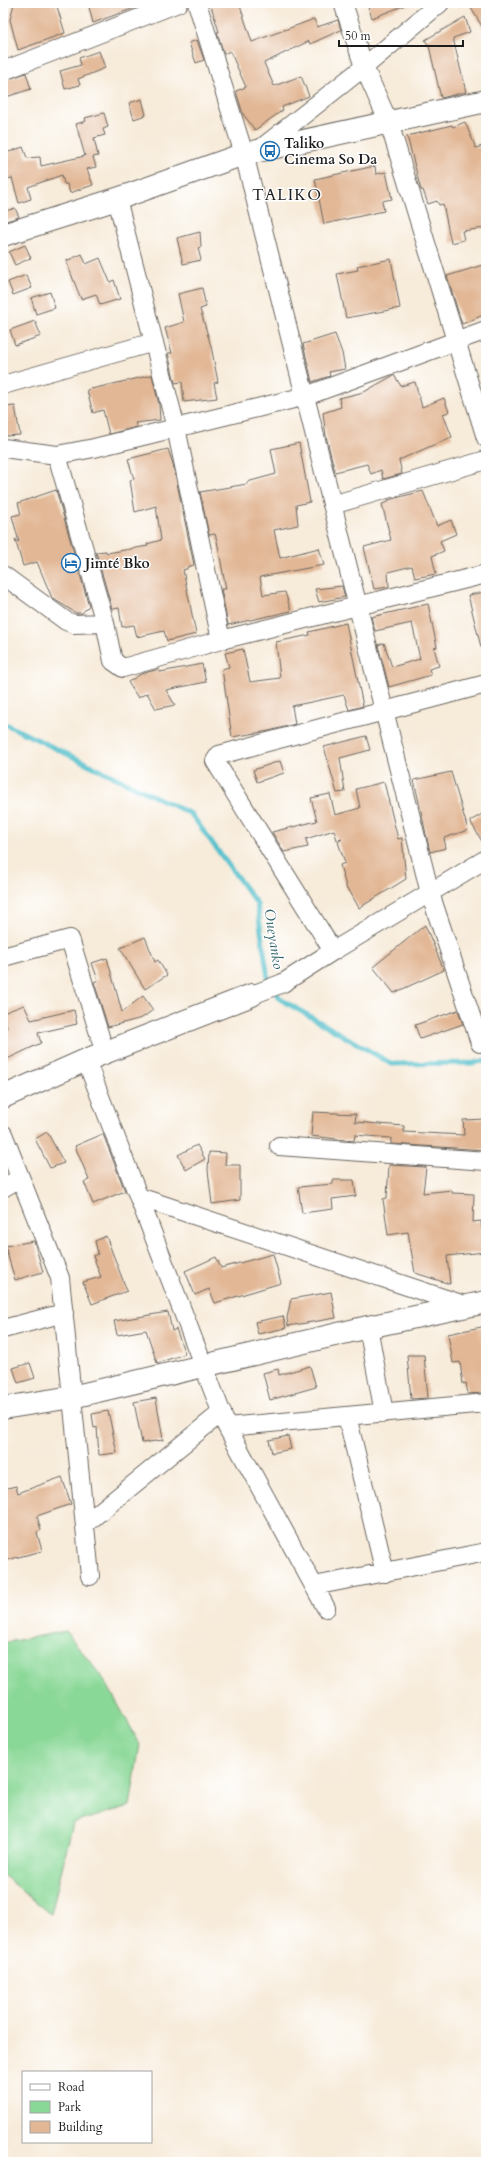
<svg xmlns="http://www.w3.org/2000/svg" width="489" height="2165" viewBox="0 0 489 2165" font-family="Cardo,serif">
  <rect width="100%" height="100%" fill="#fff"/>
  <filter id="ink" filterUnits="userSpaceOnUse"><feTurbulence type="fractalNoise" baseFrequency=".025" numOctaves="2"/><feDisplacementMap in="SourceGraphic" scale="8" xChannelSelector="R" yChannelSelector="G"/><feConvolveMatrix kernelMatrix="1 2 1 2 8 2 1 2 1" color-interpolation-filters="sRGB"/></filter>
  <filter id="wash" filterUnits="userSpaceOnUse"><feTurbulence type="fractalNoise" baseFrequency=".012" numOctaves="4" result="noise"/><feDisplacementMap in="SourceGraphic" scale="16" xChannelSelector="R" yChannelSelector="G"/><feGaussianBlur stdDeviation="0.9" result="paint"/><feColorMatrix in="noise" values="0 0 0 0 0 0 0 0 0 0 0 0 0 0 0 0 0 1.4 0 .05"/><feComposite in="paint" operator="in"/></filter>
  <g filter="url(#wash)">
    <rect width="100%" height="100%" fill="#f7ebd9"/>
    <path fill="#8ad897" stroke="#537a5a" d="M 66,1631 L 105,1681 L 140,1744 L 130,1806 L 73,1823 L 51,1914 L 3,1875 L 3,1643 Z"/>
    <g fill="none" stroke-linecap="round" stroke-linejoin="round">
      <path stroke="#52bfcb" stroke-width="5" d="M 3,723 L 191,814 L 257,904 L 268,978 L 280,999 L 392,1064 L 474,1063 L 486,1060"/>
    </g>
    <g id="blocks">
      <path fill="#e2b795" d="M 14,3 L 56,3 L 65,33 L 18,50 L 10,20 Z
        M 88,3 L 148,3 L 93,23 Z
        M 222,3 L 239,3 L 252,42 L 314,19 L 317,27 L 338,20 L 341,30 L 310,44 L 309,41 L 264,63 L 274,86 L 301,76 L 309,96 L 282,107 L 283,110 L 255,130 L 243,114 L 236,91 L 246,87 L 230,51 L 224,54 L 217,32 L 219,32 L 211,6 Z
        M 375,3 L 407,3 L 408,4 L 372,18 L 368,6 Z
        M 468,3 L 486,3 L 486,33 Z
        M 465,17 L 470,32 L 453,38 L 466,92 L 441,98 L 429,46 L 425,40 Z
        M 197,40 L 204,60 L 196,63 L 189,43 Z
        M 99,51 L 105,68 L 78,79 L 80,85 L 65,89 L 60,71 L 81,65 L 79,58 Z
        M 26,73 L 31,89 L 6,97 L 3,81 Z
        M 142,99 L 146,115 L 134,119 L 129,103 Z
        M 104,113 L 108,127 L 103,129 L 105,135 L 94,138 L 98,156 L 93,157 L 96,167 L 87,169 L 93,185 L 70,193 L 67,184 L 64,184 L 62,175 L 28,187 L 31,199 L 19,203 L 12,178 L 3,180 L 3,154 L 23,147 L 27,158 L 40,157 L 41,166 L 85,156 L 76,124 L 86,121 L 85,118 Z
        M 465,122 L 476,148 L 486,145 L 486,228 L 462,231 L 464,240 L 451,243 L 443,204 L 439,205 L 437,201 L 428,204 L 423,190 L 421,190 L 407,136 L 452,125 L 453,127 Z
        M 375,166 L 376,174 L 386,172 L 392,199 L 382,201 L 384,211 L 324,224 L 315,179 Z
        M 15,208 L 19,217 L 3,222 L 3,212 Z
        M 200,232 L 201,247 L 198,248 L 201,260 L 183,264 L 177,238 Z
        M 25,245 L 31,258 L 15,265 L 9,252 Z
        M 82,254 L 86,264 L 100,258 L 110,282 L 114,280 L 120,299 L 100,305 L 96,294 L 81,299 L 66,261 Z
        M 391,259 L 400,308 L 346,318 L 337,274 L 358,270 L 357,266 Z
        M 486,264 L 486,314 L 462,324 L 447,276 Z
        M 26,275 L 32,288 L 13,295 L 8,282 Z
        M 202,288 L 206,307 L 200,309 L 211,346 L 218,382 L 214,383 L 217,398 L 184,402 L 182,382 L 175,383 L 168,353 L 172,353 L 165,328 L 184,322 L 178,294 Z
        M 50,292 L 55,308 L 36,314 L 31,298 Z
        M 35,321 L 41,336 L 15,345 L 10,330 Z
        M 335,334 L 342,353 L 345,369 L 329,372 L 330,376 L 312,382 L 303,344 Z
        M 152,375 L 159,405 L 160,420 L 135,423 L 137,427 L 109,434 L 103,410 L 93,413 L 87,390 Z
        M 394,375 L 401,386 L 415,382 L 422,407 L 444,398 L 449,412 L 443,414 L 452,437 L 399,460 L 402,474 L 383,479 L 381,470 L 371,474 L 367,464 L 335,472 L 326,436 L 323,413 L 341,407 L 339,398 L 364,392 Z
        M 15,406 L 20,435 L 6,436 L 3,407 Z
        M 299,443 L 310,502 L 296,505 L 298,525 L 274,530 L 280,558 L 319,548 L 324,565 L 260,577 L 263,595 L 285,592 L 291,611 L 228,625 L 221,589 L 226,589 L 217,541 L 215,534 L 209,535 L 200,492 L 247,484 L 247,482 L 276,474 L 271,449 Z
        M 168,449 L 173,464 L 194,565 L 187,567 L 187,569 L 183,570 L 196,634 L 167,641 L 164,631 L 137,637 L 134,625 L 122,627 L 119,608 L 112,609 L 96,552 L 106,551 L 107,553 L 148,546 L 147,544 L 161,540 L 156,506 L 135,512 L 130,480 L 134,479 L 128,459 Z
        M 56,490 L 89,606 L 82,613 L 76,613 L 52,598 L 37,562 L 23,566 L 15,539 L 19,542 L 12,516 L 21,514 L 18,503 Z
        M 423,491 L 437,526 L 451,520 L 456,534 L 440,541 L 444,551 L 432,556 L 436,574 L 415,578 L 412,566 L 388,572 L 389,587 L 374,589 L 364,547 L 391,540 L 382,504 L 388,502 L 388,500 Z
        M 342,586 L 345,597 L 319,602 L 315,589 Z
        M 486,592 L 486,646 L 481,647 L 468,595 Z
        M 428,604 L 437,647 L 434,648 L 439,666 L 429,669 L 431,675 L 389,687 L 378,645 L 384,643 L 392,667 L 420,659 L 412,623 L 375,631 L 371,617 Z
        M 346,623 L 363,706 L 349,710 L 344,695 L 292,706 L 295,724 L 269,731 L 232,737 L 222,669 L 229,667 L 225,653 L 243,649 L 250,682 L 280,678 L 276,642 L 310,635 L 309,632 Z
        M 202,664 L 206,682 L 166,690 L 175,705 L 156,709 L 147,693 L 138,698 L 128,682 L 141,674 L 159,669 L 160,672 Z
        M 366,736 L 370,750 L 340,758 L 345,792 L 337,793 L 324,747 Z
        M 280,761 L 284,773 L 257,782 L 253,770 Z
        M 451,772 L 468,830 L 444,838 L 446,848 L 430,852 L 414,780 Z
        M 384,782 L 398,839 L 402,838 L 406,879 L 359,908 L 349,890 L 347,890 L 340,865 L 345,863 L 338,842 L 342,839 L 337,840 L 334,830 L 306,839 L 308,847 L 284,852 L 272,832 L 317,821 L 311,798 L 330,794 L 335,815 L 360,808 L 356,789 Z
        M 486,812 L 486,848 L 470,821 Z
        M 425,925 L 444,970 L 394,993 L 373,967 Z
        M 145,937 L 155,962 L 158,960 L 167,975 L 145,989 L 120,948 Z
        M 107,958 L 122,1012 L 143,996 L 153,1010 L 142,1018 L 108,1027 L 94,982 L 98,980 L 92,963 Z
        M 24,1005 L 31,1020 L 74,1010 L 77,1024 L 38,1033 L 41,1043 L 3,1061 L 3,1030 L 7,1028 L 3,1013 Z
        M 458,1010 L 463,1024 L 420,1039 L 415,1025 Z
        M 313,1112 L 356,1114 L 355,1122 L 404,1126 L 404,1132 L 464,1135 L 463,1120 L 486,1119 L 486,1150 L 391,1144 L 391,1138 L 355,1135 L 354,1141 L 311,1136 Z
        M 47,1132 L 64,1163 L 50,1168 L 35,1139 Z
        M 103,1134 L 125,1191 L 93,1204 L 84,1182 L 89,1180 L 75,1146 Z
        M 197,1145 L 205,1159 L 186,1170 L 178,1155 Z
        M 209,1152 L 226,1153 L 225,1165 L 240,1165 L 240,1200 L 212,1204 L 208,1170 Z
        M 389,1165 L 426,1167 L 423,1193 L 452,1190 L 452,1193 L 474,1194 L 473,1222 L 481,1221 L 485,1252 L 447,1256 L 450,1284 L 415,1273 L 408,1232 L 388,1235 L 383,1199 L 387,1198 Z
        M 333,1180 L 354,1180 L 356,1196 L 332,1199 L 333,1209 L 302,1213 L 298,1187 L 333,1184 Z
        M 106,1236 L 127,1291 L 92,1304 L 83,1282 L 101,1277 L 93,1256 L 98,1254 L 95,1241 Z
        M 34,1241 L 43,1272 L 15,1280 L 5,1246 Z
        M 273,1254 L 281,1283 L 215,1303 L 209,1289 L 195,1295 L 185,1271 L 216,1257 L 221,1268 Z
        M 331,1292 L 336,1318 L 288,1326 L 287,1318 L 291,1299 Z
        M 168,1312 L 172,1331 L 176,1329 L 185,1354 L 157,1363 L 146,1330 L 117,1335 L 114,1321 Z
        M 283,1316 L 286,1328 L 258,1334 L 255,1322 Z
        M 486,1326 L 486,1393 L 468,1394 L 466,1383 L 463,1384 L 460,1362 L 453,1363 L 448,1334 Z
        M 407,1355 L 424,1355 L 428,1398 L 411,1399 Z
        M 30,1363 L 35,1378 L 18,1383 L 13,1368 Z
        M 310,1366 L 316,1387 L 270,1400 L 263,1373 L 278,1369 L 279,1375 Z
        M 156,1398 L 163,1440 L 142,1443 L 134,1402 Z
        M 108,1411 L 117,1453 L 99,1455 L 97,1427 L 94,1428 L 92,1414 Z
        M 288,1436 L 291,1449 L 272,1453 L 269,1440 Z
        M 62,1477 L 71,1504 L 37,1516 L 41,1530 L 37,1532 L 42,1551 L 3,1561 L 3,1489 L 16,1486 L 18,1493 Z"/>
    </g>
  </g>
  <g filter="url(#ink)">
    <use href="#blocks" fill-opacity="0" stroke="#69645e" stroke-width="1"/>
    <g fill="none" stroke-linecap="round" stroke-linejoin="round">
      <defs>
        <path id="minor" d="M 197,3 L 244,154 L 430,893 L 480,1043
          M 343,3 L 364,67 L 389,123 L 486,438
          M 3,71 L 178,3
          M 259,150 L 364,67 L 440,3
          M 117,199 L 176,428 L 221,640
          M 3,385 L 154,342
          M 3,448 L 57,455 L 94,448 L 306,396 L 486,330
          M 57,455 L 105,623 L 113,661 L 123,668 L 221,640 L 486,574
          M 332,505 L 486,460
          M 3,575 L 66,621 L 74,624 L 105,623
          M 333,951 L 215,761 L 219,755 L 486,684
          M 3,957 L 70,939 L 105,1053
          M 252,995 L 283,983 L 333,951 L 486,859
          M 86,1060 L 227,1427 L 326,1608
          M 3,1134 L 60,1278 L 90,1576
          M 279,1146 L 486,1161
          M 3,1188 L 20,1178
          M 139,1197 L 467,1306
          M 368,1327 L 384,1413
          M 3,1329 L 64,1313
          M 347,1416 L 385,1573
          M 227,1427 L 486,1403
          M 85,1524 L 222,1412
          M 314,1586 L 486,1552"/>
        <path id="tertiary" d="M 3,235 L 117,199 L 244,154 L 486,101
          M 3,1097 L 86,1060 L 252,995
          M 3,1408 L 72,1397 L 368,1327 L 486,1302"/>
      </defs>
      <use href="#minor" stroke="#69645e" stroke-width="20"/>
      <use href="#tertiary" stroke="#69645e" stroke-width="24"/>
      <use href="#minor" stroke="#fff" stroke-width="18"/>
      <use href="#tertiary" stroke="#fff" stroke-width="22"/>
    </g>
  </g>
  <defs>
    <symbol id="bus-ring" viewBox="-11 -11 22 22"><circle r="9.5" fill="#fff" stroke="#1f6fb2" stroke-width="1.5"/><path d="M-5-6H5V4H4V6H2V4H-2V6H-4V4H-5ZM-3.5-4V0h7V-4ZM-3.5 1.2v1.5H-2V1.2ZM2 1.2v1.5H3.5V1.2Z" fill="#1f6fb2"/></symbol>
    <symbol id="hotel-ring" viewBox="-11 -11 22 22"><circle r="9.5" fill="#fff" stroke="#1f6fb2" stroke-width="1.5"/><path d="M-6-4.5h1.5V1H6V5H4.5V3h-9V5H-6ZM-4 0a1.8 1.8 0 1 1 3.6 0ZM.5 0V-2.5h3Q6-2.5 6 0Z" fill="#1f6fb2"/></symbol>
  </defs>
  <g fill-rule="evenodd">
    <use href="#bus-ring" x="259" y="140" width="22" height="22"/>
    <use href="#hotel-ring" x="60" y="552" width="22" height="22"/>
  </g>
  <g text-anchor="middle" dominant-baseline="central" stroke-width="3" stroke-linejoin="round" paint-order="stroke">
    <g font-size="14" font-weight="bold" fill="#1c1c1c" stroke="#fff" text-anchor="start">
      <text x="284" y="143">Taliko<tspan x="284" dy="16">Cinema So Da</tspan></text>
      <text x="85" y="563">Jimté Bko</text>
    </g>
    <g font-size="15" font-style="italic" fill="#34656b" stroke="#fff">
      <text transform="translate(274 939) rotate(81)">Oueyanko</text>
    </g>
    <g font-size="16" letter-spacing="1" fill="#1c1c1c" stroke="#fff">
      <text x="287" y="195">TALIKO</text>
    </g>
  </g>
  <rect width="489" height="2165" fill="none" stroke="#fff" stroke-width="16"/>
  <rect x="22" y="2071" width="130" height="72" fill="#ffffff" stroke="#a4a4a4"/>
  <rect x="30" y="2084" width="20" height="6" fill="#ffffff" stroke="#a4a4a4"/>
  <text x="58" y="2091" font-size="12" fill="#1c1c1c">Road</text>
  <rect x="30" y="2101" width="20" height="12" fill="#8ad897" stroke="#a4a4a4"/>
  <text x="58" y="2111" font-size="12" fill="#1c1c1c">Park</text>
  <rect x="30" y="2121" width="20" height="12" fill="#e2b795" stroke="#a4a4a4"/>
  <text x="58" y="2131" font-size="12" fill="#1c1c1c">Building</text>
  <path d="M339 40v6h124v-6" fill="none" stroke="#1c1c1c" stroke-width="2"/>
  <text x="345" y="40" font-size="12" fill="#1c1c1c" stroke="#ffffff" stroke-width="3" paint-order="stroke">50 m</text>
</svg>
